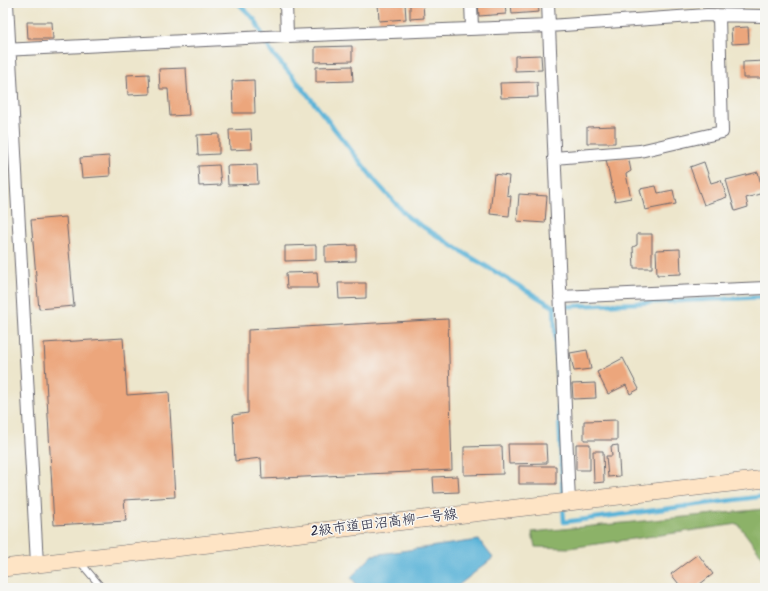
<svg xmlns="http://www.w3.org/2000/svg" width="768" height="591" viewBox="0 0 768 591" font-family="Kalam,'Klee One',sans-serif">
  <rect width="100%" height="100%" fill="#f6f6f2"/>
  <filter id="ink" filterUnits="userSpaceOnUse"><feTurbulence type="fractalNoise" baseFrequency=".025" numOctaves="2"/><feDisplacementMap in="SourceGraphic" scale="8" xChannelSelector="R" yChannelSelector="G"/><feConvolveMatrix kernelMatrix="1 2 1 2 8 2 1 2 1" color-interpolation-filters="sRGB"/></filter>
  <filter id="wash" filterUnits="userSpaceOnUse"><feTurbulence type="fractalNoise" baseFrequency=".012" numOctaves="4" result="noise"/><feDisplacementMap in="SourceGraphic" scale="16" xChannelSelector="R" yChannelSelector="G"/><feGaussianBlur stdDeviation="0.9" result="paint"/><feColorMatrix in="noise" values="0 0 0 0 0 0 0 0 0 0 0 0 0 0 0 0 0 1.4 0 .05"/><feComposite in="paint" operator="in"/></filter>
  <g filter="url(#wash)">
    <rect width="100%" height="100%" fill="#ede6cc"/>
    <path fill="#8cb268" stroke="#576a52" d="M 765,509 L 765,560 L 738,524 L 569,548 L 535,547 L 532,532 Z"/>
    <path fill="#5ab3d8" stroke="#3e6a8a" d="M 479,540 L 493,558 L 455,588 L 359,588 L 351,577 L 373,555 Z"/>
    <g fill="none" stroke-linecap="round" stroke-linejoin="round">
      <path stroke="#5ab3d8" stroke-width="4.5" d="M 238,3 L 255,20 L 271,52 L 300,85 L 376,182 L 408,217 L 464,253 L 554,307 L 765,297
        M 554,307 L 563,499
        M 563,506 L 564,522 L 765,496"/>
    </g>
    <g id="blocks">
      <path fill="#eca67b" d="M 378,3 L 405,3 L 406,19 L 379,21 Z
        M 410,3 L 423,3 L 424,18 L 410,19 Z
        M 478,3 L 505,3 L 506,14 L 479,16 Z
        M 511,3 L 538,3 L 539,12 L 512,14 Z
        M 27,22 L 52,22 L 53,39 L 28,39 Z
        M 748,27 L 749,43 L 732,44 L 731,28 Z
        M 352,46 L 352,61 L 315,62 L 315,47 Z
        M 541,55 L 542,70 L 515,71 L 515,56 Z
        M 765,61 L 765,78 L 743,78 L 743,62 Z
        M 352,66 L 353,81 L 316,82 L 316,67 Z
        M 186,68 L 189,115 L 170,116 L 168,89 L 160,89 L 159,69 Z
        M 149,74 L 150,94 L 128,95 L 127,75 Z
        M 254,80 L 255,113 L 233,113 L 232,81 Z
        M 537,82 L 538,97 L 501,98 L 500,83 Z
        M 615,126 L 615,143 L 587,143 L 587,127 Z
        M 251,129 L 252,149 L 230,150 L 229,130 Z
        M 219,134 L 219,154 L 198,155 L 197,135 Z
        M 109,156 L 110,176 L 82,178 L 80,158 Z
        M 628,156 L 631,171 L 626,174 L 631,198 L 615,201 L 606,160 Z
        M 704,162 L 711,183 L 721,180 L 727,197 L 704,205 L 690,167 Z
        M 219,165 L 221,185 L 199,186 L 198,166 Z
        M 257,165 L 258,184 L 228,185 L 227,166 Z
        M 758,172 L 763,193 L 746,198 L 748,207 L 735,211 L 726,180 Z
        M 494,174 L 509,176 L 507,195 L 511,196 L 509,216 L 490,214 Z
        M 656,186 L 658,193 L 673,190 L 676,204 L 645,210 L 640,189 Z
        M 519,194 L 547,196 L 545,223 L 517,221 Z
        M 66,217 L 74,306 L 39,309 L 31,220 Z
        M 637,234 L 652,234 L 652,268 L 634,268 L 633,247 L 637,245 Z
        M 316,245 L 316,260 L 285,261 L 285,246 Z
        M 356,245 L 356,261 L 325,262 L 325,246 Z
        M 680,249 L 681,274 L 657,275 L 656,250 Z
        M 317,272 L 318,288 L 287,288 L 286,273 Z
        M 338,283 L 366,283 L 366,298 L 339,299 Z
        M 448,319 L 452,470 L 262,479 L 261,458 L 235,461 L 233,415 L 248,413 L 248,330 Z
        M 123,338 L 127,395 L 169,392 L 175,497 L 124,500 L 126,521 L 54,525 L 44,343 Z
        M 587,350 L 591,369 L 574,371 L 570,353 Z
        M 623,358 L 639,389 L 630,394 L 626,385 L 608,394 L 597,372 Z
        M 595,383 L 596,398 L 573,399 L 572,384 Z
        M 617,420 L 617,440 L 584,440 L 584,421 Z
        M 508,444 L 546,444 L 547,463 L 509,464 Z
        M 576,444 L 590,444 L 590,470 L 576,470 Z
        M 618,445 L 620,476 L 608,477 L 606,456 L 612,456 L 611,446 Z
        M 502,446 L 503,474 L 464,475 L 464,447 Z
        M 593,451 L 603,451 L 604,482 L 594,483 Z
        M 519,466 L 556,466 L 556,484 L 519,484 Z
        M 458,476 L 459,492 L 434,493 L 433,477 Z
        M 698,554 L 713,574 L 695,588 L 682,588 L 671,574 Z"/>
    </g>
  </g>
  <g filter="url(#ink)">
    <use href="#blocks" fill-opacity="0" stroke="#69676e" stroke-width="1"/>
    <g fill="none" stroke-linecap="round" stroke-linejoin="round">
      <defs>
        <path id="lane" d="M 80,562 L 102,588"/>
        <path id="street" d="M 7,3 L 37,564
          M 286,3 L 287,36
          M 471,3 L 472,28
          M 548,3 L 569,502
          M 3,50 L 287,36 L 549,26 L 707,15 L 765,16
          M 554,158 L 640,151 L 722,132 L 719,16
          M 560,297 L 765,288"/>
        <path id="secondary" d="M 3,568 L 765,479"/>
      </defs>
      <use href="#lane" stroke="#69676e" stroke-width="8"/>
      <use href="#street" stroke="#69676e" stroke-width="14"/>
      <use href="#secondary" stroke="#69676e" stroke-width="18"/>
      <use href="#lane" stroke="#fff" stroke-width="6"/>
      <use href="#street" stroke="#fff" stroke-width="12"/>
      <use href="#secondary" stroke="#fee4c5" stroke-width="17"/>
    </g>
  </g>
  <g text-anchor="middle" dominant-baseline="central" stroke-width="3" stroke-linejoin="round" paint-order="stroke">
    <g font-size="14" fill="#22223b" stroke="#f6f6f2">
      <text transform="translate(384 523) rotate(-7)">2級市道田沼高柳一号線</text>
    </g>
  </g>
  <rect width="768" height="591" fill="none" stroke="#f6f6f2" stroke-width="16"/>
</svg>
